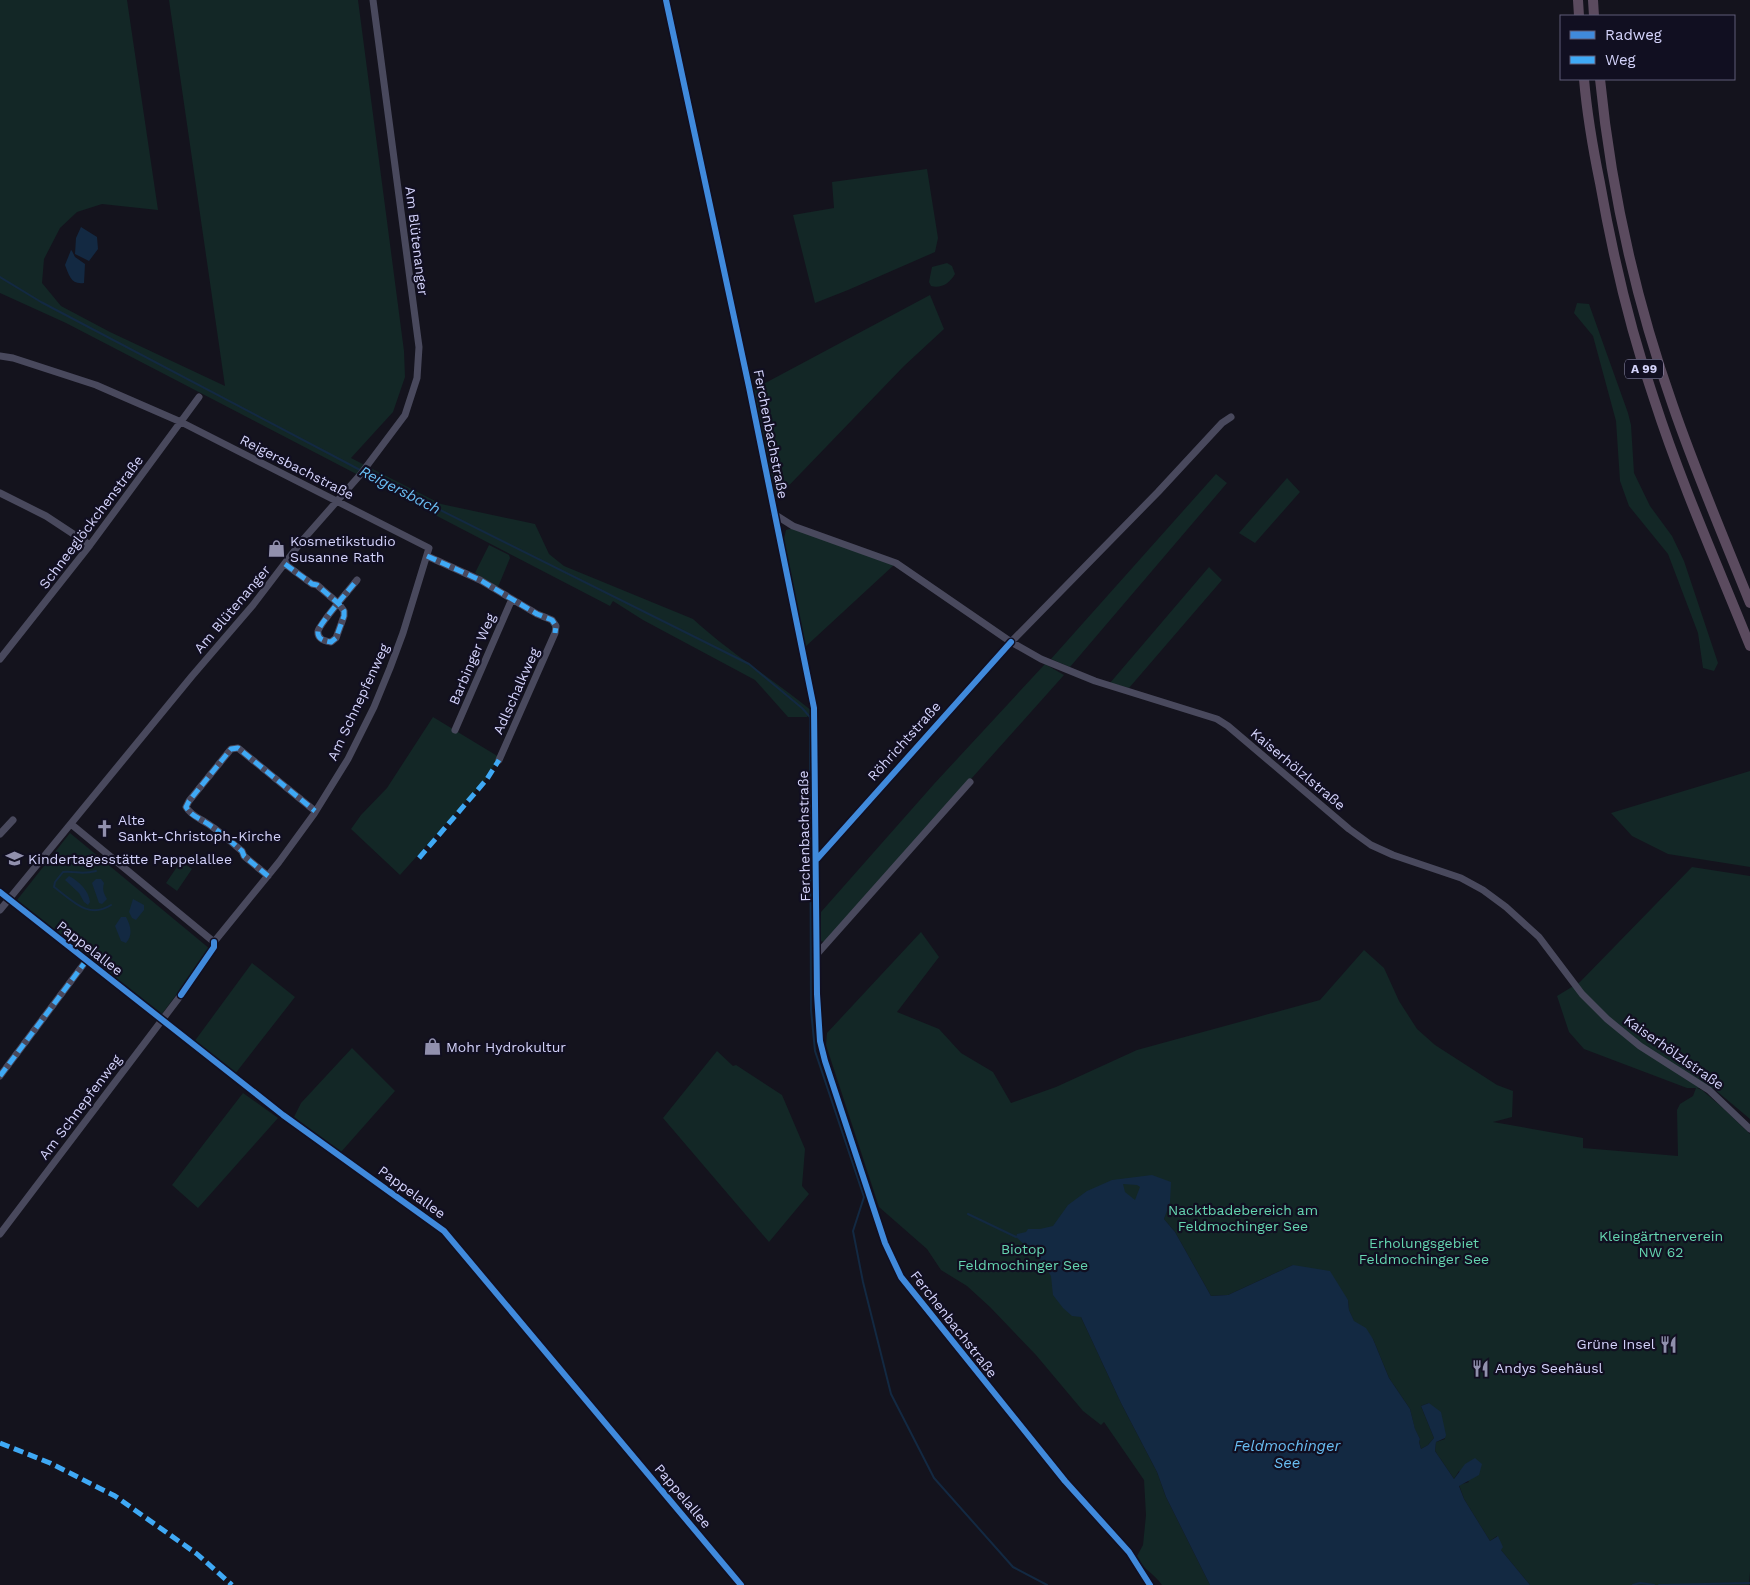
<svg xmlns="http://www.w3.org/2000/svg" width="1750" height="1585" viewBox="0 0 1750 1585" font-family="'Work Sans',sans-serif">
  <rect width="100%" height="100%" fill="#14131d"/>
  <path fill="#132726" d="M 0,0 L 127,0 L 158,210 L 102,204 L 77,212 L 60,228 L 44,259 L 42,283 L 61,306 L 110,332 L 225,386 L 169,0 L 358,0 L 404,351 L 405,377 L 393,412 L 351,458 L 441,504 L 535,524 L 549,554 L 564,566 L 693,619 C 730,653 773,679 812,711 L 807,717 L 788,717 L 755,680 L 643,620 L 613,601 L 610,606 L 66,323 L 0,293 Z
    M 927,169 L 938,238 L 935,252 L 848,290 L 815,303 L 793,215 L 834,208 L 832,182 Z
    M 947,263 L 952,266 L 955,274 C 950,283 941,289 931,286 L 929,282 L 932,267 Z
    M 930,295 L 944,329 L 904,366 L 774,501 L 752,390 Z
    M 1577,303 L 1589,304 L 1628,413 L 1631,425 L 1634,473 L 1650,506 L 1672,536 L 1684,561 L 1718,663 L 1714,671 L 1703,668 L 1698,633 L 1668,554 L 1629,506 L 1620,481 L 1616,421 L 1593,336 L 1574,313 Z
    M 1216,474 L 1227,483 L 1070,667 L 1051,659 Z
    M 1287,478 L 1300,492 L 1255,543 L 1239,533 Z
    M 793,528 L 895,564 L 804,648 L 783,543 L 786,530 Z
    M 489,545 L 509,555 L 510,558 L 498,587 L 475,573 Z
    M 1209,567 L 1222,580 L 1129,688 L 1110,683 Z
    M 1045,664 L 1064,675 L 827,940 L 824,942 L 820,941 L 821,912 L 934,784 Z
    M 433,717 L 499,757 L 486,779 L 400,875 L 351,829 L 361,815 L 387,788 Z
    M 1750,771 L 1750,867 L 1668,854 L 1632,836 L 1611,813 Z
    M 70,833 L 210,949 L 162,1014 L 17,900 Z
    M 181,861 L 192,869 L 177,891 L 166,883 Z
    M 1692,867 L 1750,876 L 1750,1119 L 1713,1088 L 1697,1088 L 1702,1090 L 1723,1108 L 1750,1134 L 1750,1572 L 1749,1585 L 1530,1585 L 1500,1549 L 1497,1536 L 1490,1541 L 1464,1499 L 1459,1485 L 1469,1482 L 1459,1471 L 1454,1479 L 1435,1451 L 1436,1442 L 1445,1439 L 1429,1403 L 1421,1406 L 1434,1438 L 1428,1445 L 1421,1449 L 1419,1442 L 1420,1439 L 1415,1430 L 1410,1409 L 1389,1378 L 1373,1339 L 1354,1322 L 1349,1310 L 1348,1300 L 1293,1265 L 1228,1295 L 1211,1296 L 1175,1232 L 1164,1219 L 1167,1209 L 1081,1317 L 1121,1403 L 1157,1472 L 1166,1497 L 1210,1585 L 1162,1585 C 1154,1573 1143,1570 1137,1556 L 1143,1545 L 1146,1515 L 1144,1480 L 1104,1422 L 1101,1425 L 1083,1411 L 1036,1355 L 990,1307 L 967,1286 L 941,1270 L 927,1249 L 879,1207 L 826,1045 L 827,1033 L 921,932 L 939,957 L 897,1012 L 939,1029 L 961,1053 L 993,1072 L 1011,1103 L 1056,1087 L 1137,1050 L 1320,1000 L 1364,950 L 1384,968 L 1399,1001 L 1417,1029 L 1435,1045 L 1497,1085 L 1513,1091 L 1512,1117 L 1493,1122 L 1583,1138 L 1583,1148 L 1678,1156 L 1677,1110 L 1680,1104 L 1693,1096 L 1696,1088 L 1687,1088 L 1584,1049 L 1569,1032 L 1557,996 L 1580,982 Z
    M 252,963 L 295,997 L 235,1074 L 194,1042 Z
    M 352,1048 L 395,1091 L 341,1152 L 294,1117 L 301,1103 Z
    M 717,1051 L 733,1066 L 736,1065 L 782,1095 L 805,1149 L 802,1186 L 809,1194 L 769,1242 L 663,1118 Z
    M 243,1093 L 278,1118 L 198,1208 L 172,1185 Z"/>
  <path fill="#132942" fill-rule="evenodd" d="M 81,227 L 97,237 L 98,249 L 89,261 L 75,254 L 76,238 Z
    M 71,250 L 72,251 L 75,257 L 85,264 L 84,283 C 71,285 69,275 65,265 Z
    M 69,876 C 79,881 89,891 90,902 L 88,905 L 84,902 L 79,893 L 65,880 Z
    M 96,879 L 101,879 L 104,883 C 102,890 104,894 107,899 L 102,904 L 99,903 L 92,883 Z
    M 133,899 L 144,905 L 144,910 L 136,920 L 132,918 L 129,912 Z
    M 121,917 L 126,917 C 131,926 133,935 126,943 L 121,941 L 115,926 Z
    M 1152,1175 L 1171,1182 L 1170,1203 L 1164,1219 L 1175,1232 L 1211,1296 L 1228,1295 L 1293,1265 L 1330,1271 L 1348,1300 L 1349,1310 L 1354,1321 L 1366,1328 L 1373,1339 L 1389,1378 L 1410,1409 L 1415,1429 L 1420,1439 L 1419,1442 L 1421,1449 L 1428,1445 L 1434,1438 L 1421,1406 L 1429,1403 L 1441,1412 L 1446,1435 L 1445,1438 L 1436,1442 L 1435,1451 L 1454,1479 L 1465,1464 L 1475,1458 L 1482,1464 L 1479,1475 L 1459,1486 L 1464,1499 L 1490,1541 L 1498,1536 L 1503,1547 L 1501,1550 L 1530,1585 L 1210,1585 L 1166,1497 L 1157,1472 L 1121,1403 L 1081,1317 L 1072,1316 L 1063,1308 L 1053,1295 L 1051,1276 L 1038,1257 L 1016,1237 L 1017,1234 L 1026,1232 L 1028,1229 L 1040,1229 L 1053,1226 L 1068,1205 L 1087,1191 L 1112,1180 ZM 1123,1184 L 1137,1185 L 1140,1187 L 1135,1200 L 1125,1192 Z"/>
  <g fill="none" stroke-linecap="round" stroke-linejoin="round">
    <path stroke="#132942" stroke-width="2" d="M 0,277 L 41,302 L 362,471
      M 366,473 L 749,664 L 802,708 L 810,717 L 811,1010 L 815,1051 L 864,1197 L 853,1231 L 863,1282 L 891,1394 L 934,1478 L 1013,1567 L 1047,1585
      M 96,871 C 81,875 77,871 63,872 L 55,882 L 54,887 C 72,900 88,920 111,905
      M 968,1214 L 1016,1237
      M 1633,1585 L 1640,1583 L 1654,1585
      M 1659,1585 L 1750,1583"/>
    <path stroke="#49495d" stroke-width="7" d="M 666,0 L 749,387 L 814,708 L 817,994 L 820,1041 L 825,1061 L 885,1243 L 901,1277 L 1065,1481 L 1129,1552 L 1150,1585
      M 0,356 L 13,358 L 96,385 L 181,422 L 429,548 L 403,633 L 390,668 L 374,707 L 348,759 L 314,814 L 279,862 L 214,942 L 71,824
      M 0,493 L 46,516 L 90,545
      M 774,514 L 793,526 L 896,563 L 1011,642 L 1041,659 L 1095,681 L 1217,719 L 1228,726 L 1349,829 L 1371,845 L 1393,855 L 1461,878 L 1483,890 L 1506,907 L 1539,937 L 1582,994 L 1607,1019 L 1640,1046 L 1709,1090 L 1750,1129
      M 427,556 L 480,580 L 537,614 L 552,620 L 556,626 L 555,633 L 499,760
      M 285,564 L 312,584 L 317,585 L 339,604 L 344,611 L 344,616 L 336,638 L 331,642 C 324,641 317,639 318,631 C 320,623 350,589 357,580
      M 0,659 L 90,545 L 199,397
      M 455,730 L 512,599
      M 0,834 L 13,820
      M 817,859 L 1011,642 L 1158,492 L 1222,423 L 1231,417
      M 268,876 L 244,856 L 242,851 C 232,843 222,833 211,826 C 202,819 192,817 186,807 L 189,801 L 231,749 L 238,748 L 315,811
      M 0,892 L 283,1115 L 444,1231 L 741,1585
      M 0,910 L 192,676 L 253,605 L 301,542 L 360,475 L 405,415 L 417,378 L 419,347 L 373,0
      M 818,953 L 970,782
      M 0,1076 L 86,961
      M 0,1234 L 181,995"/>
    <path stroke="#5b4b5f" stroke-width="10" d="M 1578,0 L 1579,16
      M 1593,0 L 1594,16
      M 1584,79 C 1587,114 1593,149 1600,183 C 1613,257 1630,329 1654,399 C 1681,483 1717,564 1750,646
      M 1600,79 C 1611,190 1636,301 1673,406 C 1696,473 1724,538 1750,603"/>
    <path stroke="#3fa9f5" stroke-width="5" stroke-dasharray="10 5" stroke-linecap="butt" d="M 427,556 L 480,580 L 537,614 L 552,620 L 556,626 L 555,633
      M 285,564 L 312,584 L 317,585 L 339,604 L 344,611 L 344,616 L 336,638 L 331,642 C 324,641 317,639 318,631 C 320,623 350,589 357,580
      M 419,858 L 487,779 L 499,760
      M 268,876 L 244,856 L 242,851 C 232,843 222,833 211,826 C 202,819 192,817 186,807 L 189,801 L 231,749 L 238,748 L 315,811
      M 0,1076 L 86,961
      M 0,1443 L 50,1463 L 115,1496 L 197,1554 L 232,1585"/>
    <defs>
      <path id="cycleway" d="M 666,0 L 749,387 L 814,708 L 817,994 L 820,1041 L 825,1061 L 885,1243 L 901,1277 L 1065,1481 L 1129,1552 L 1150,1585
        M 817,859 L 1011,642
        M 0,892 L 283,1115 L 444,1231 L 741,1585
        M 181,995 L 214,947 L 214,942"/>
    </defs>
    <use href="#cycleway" stroke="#110f21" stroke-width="9"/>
    <use href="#cycleway" stroke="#408adc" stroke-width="6"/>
  </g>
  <defs>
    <symbol id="shop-bare" viewBox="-9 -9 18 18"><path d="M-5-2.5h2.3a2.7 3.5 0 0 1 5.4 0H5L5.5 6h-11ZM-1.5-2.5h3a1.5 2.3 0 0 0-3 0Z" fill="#9190ad" stroke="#110f21" stroke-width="2.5" paint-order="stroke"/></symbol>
    <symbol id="church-bare" viewBox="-9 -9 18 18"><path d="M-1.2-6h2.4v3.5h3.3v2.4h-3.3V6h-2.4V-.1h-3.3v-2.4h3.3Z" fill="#9190ad" stroke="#110f21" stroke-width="2.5" paint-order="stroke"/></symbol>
    <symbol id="school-bare" viewBox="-9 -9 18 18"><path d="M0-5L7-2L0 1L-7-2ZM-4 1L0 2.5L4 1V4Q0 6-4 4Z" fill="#9190ad" stroke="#110f21" stroke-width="2.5" paint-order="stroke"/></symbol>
    <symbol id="restaurant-bare" viewBox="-9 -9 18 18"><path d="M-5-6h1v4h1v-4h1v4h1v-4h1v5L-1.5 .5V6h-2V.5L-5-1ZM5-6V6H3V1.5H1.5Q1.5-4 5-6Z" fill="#9190ad" stroke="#110f21" stroke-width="2.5" paint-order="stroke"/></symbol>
  </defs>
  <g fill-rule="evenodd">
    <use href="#shop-bare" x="264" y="536" width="25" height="25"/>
    <use href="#church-bare" x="92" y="816" width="25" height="25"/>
    <use href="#school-bare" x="2" y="846" width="25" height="25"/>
    <use href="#shop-bare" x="420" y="1034" width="25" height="25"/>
    <use href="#restaurant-bare" x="1656" y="1332" width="25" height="25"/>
    <use href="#restaurant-bare" x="1468" y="1356" width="25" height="25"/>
  </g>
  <g text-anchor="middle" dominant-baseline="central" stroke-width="4.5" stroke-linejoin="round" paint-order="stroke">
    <rect fill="#110f21" stroke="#9a98ba" stroke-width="1" x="1625" y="359.5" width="38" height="19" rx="4"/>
    <g font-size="12" font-weight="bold" fill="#d4d3fb">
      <text x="1644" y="369">A 99</text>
    </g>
    <g font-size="14" fill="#d4d3fb" stroke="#110f21">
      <text transform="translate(417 241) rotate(83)">Am Blütenanger</text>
      <text transform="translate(771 434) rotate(79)">Ferchenbachstraße</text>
      <text transform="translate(297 467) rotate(27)">Reigersbachstraße</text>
      <text transform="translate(91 522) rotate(-53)">Schneeglöckchenstraße</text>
      <text transform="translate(232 609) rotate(-50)">Am Blütenanger</text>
      <text transform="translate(472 659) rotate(-67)">Barbinger Weg</text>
      <text transform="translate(516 691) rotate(-66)">Adlschalkweg</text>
      <text transform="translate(358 702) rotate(-65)">Am Schnepfenweg</text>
      <text transform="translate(904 741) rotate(-48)">Röhrichtstraße</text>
      <text transform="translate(1298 769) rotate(40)">Kaiserhölzlstraße</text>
      <text transform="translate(804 836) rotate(-91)">Ferchenbachstraße</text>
      <text transform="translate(90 948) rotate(38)">Pappelallee</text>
      <text transform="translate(1674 1052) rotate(35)">Kaiserhölzlstraße</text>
      <text transform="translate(80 1107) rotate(-53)">Am Schnepfenweg</text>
      <text transform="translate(412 1192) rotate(36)">Pappelallee</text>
      <text transform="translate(954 1324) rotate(52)">Ferchenbachstraße</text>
      <text transform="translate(683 1496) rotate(50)">Pappelallee</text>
    </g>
    <g font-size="14" fill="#d4d3fb" stroke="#110f21" text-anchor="start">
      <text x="290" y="541">Kosmetikstudio<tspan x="290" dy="16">Susanne Rath</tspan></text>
      <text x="118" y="820">Alte<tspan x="118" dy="16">Sankt-Christoph-Kirche</tspan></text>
      <text x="28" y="859">Kindertagesstätte Pappelallee</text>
      <text x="446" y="1047">Mohr Hydrokultur</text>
      <text x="1655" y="1344" text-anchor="end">Grüne Insel</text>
      <text x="1495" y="1368">Andys Seehäusl</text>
    </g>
    <g font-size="14" fill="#65d5b0" stroke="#110f21">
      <text x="1243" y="1210">Nacktbadebereich am<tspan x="1243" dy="16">Feldmochinger See</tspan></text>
      <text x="1661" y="1236">Kleingärtnerverein<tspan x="1661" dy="16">NW 62</tspan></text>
      <text x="1424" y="1243">Erholungsgebiet<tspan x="1424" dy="16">Feldmochinger See</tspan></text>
      <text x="1023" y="1249">Biotop<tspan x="1023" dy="16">Feldmochinger See</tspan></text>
    </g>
    <g font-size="15" font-style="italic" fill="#69bef3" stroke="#110f21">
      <text transform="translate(400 490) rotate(27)">Reigersbach</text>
      <text x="1287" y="1446">Feldmochinger<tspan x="1287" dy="17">See</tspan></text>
    </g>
  </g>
  <rect x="1560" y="15" width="175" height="65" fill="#110f21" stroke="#5f5d78"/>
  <rect x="1570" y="31" width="25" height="8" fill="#408adc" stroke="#5f5d78"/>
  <text x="1605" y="40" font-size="15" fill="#d4d3fb">Radweg</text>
  <rect x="1570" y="56" width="25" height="8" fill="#3fa9f5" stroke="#5f5d78"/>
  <text x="1605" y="65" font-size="15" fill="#d4d3fb">Weg</text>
</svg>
